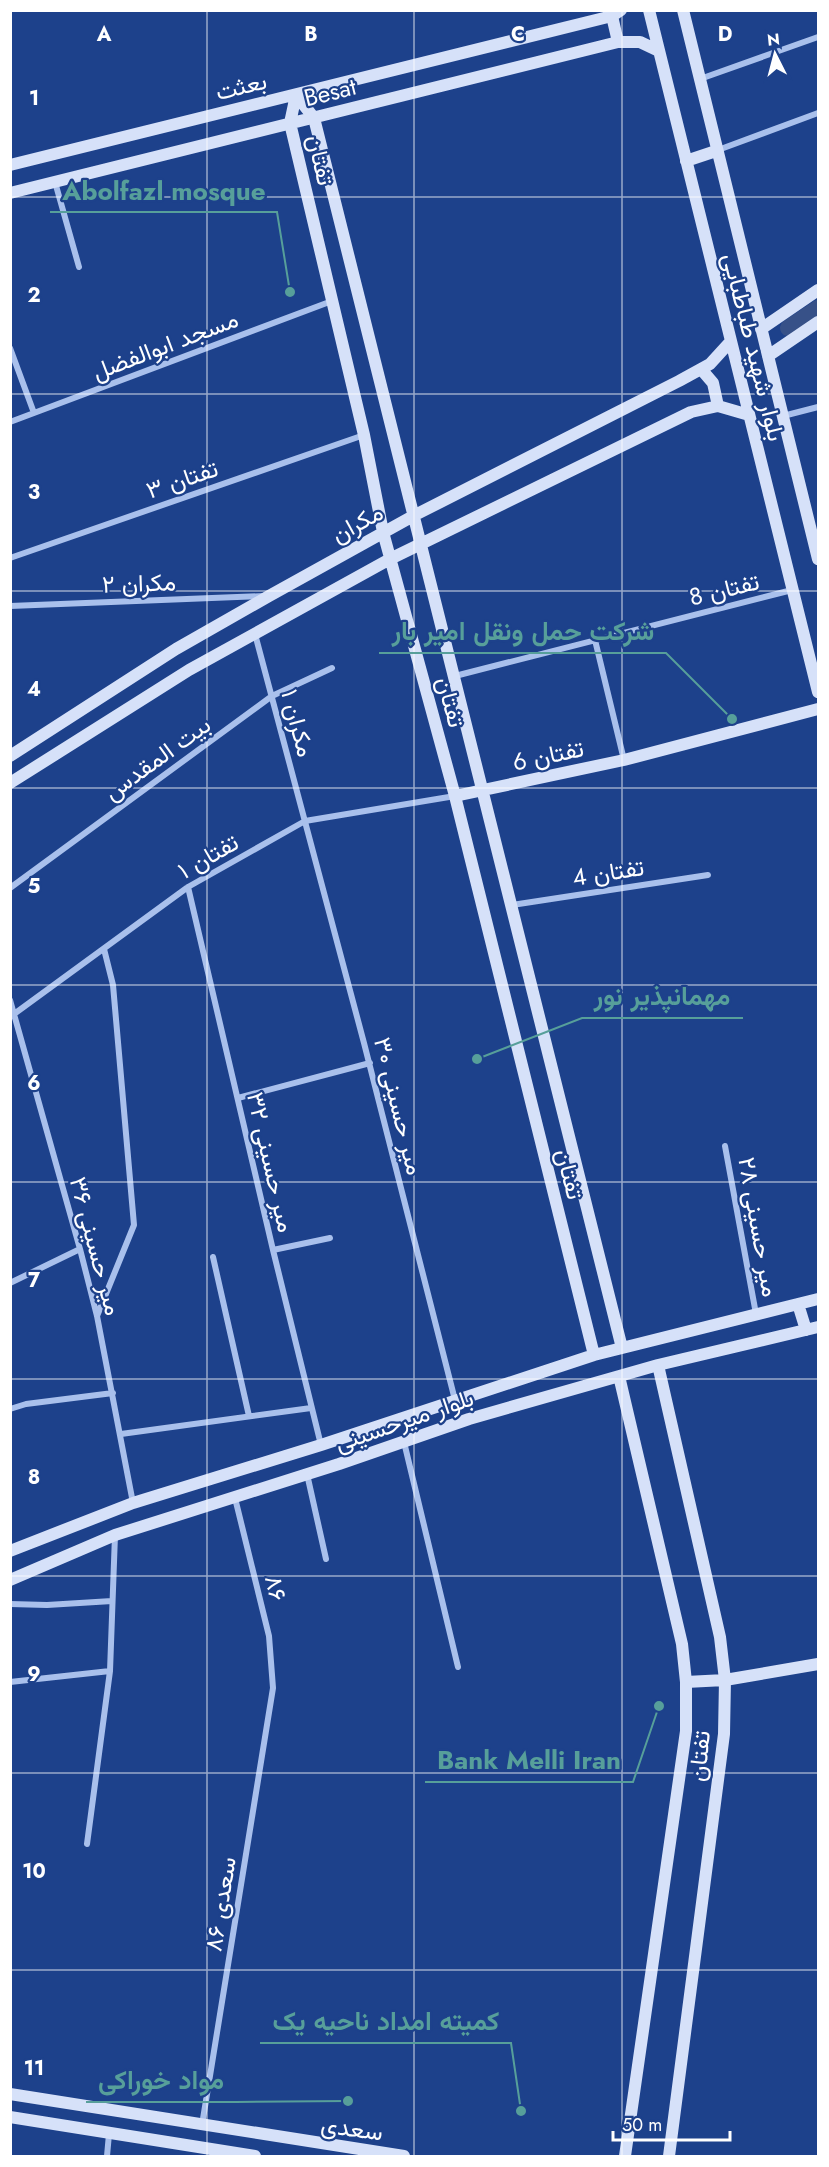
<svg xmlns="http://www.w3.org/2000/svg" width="829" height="2167" viewBox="0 0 829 2167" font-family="Jost,Vazirmatn,sans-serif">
  <rect width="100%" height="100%" fill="#1d418b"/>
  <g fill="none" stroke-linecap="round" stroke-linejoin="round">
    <path stroke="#375188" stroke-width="16" d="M 788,328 L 818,308"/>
    <path stroke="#a9c0ec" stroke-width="6" d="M 700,79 L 818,37
      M 718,150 L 818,113
      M 55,182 L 79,267
      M 10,348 L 34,413
      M 783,416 L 818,407
      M 10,422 L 332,301
      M 10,558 L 364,435
      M 10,606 L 265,596
      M 255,634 L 364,1043 L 455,1400
      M 595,640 L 624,760
      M 455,676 L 792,590
      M 188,887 L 273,1250 L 321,1445
      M 10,888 L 272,696 L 332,668
      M 512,905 L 708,875
      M 10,1000 L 80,1249 L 97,1316 L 133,1503
      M 10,1017 L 188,887 L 305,821 L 455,796
      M 238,1098 L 370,1063
      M 725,1146 L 756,1314
      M 273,1250 L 330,1238
      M 213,1257 L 249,1416
      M 10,1283 L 80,1249
      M 97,1316 L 134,1225 L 113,985 L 104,949
      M 10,1409 L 26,1404 L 113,1393
      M 121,1434 L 311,1408
      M 404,1442 L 458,1667
      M 307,1474 L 326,1559
      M 10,1604 L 47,1605 L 112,1601
      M 10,1682 L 110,1671
      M 87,1844 L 110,1671 L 115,1535
      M 202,2125 L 273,1688 L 269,1636 L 235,1498
      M 107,2156 L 109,2134"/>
    <path stroke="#d6e1f9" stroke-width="12" d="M 649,10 L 818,692
      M 683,10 L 818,559
      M 612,16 L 618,42
      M 296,95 L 290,123 L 364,435 L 383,532 L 455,796 L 594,1355
      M 296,95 L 314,118 L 622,1348
      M 686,161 L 716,151
      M 10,165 L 612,16 L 621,10
      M 10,193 L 618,42 L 640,42 L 659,51
      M 761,329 L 818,290
      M 768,356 L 818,322
      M 701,369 L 713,383 L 718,406
      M 10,756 L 176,649 L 269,596 L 415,515 L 679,381 L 710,364 L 731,341
      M 10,783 L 189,670 L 390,559 L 691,412 L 718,406 L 749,415
      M 455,796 L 624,760 L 818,709
      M 798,1304 L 806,1330
      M 658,1365 L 720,1637 L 725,1680 L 724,1734 L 669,2156
      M 619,1376 L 682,1644 L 686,1682 L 686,1731 L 625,2156
      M 10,1551 L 133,1503 L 321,1445 L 594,1355 L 818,1299
      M 10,1580 L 115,1535 L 339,1464 L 469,1419 L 658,1365 L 818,1327
      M 686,1682 L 725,1680 L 818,1664
      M 10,2094 L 404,2156
      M 10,2117 L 255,2156"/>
  </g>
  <path fill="none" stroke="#fff" stroke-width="1.5" stroke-opacity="0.55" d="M 207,10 L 207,2156M 414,10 L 414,2156M 622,10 L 622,2156M 10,197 L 818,197M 10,394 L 818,394M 10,591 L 818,591M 10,788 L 818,788M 10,985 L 818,985M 10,1182 L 818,1182M 10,1379 L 818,1379M 10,1576 L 818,1576M 10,1773 L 818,1773M 10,1970 L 818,1970"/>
  <g text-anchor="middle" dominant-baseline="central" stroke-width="4.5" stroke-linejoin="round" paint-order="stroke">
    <g font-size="24" fill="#fff" stroke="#1d418b">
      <text transform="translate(241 86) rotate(-14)">بعثت</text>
      <text transform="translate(330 92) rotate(-14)">Besat</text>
      <text transform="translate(321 160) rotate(77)">تفتان</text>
      <text transform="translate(165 345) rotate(-21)">مسجد ابوالفضل</text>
      <text transform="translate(754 347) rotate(76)">بلوار شهید طباطبایی</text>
      <text transform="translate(182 479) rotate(-19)">تفتان ۳</text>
      <text transform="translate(357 523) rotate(-29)">مکران</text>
      <text transform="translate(139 583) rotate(-2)">مکران ۲</text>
      <text transform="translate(724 589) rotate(-14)">تفتان 8</text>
      <text transform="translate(451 702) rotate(75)">تفتان</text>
      <text transform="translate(298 723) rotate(75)">مکران ۱</text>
      <text transform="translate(548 755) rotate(-12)">تفتان 6</text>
      <text transform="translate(157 758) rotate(-36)">بیت المقدس</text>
      <text transform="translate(208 856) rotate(-30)">تفتان ۱</text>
      <text transform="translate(608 872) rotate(-9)">تفتان 4</text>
      <text transform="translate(399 1106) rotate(76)">میر حسینی ۳۰</text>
      <text transform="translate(271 1162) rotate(77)">میر حسینی ۳۲</text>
      <text transform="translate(570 1174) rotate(76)">تفتان</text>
      <text transform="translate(759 1227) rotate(80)">میر حسینی ۲۸</text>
      <text transform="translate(96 1246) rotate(75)">میر حسینی ۳۶</text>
      <text transform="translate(404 1420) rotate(-19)">بلوار میرحسینی</text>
      <text transform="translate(276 1588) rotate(76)">۸۶</text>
      <text transform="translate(699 1756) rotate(-84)">تفتان</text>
      <text transform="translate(220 1904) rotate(-81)">سعدی ۸۶</text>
      <text transform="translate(352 2128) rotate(8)">سعدی</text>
    </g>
  </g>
  <g font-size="20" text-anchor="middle" font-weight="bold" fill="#fff" stroke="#1d418b" stroke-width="4.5" stroke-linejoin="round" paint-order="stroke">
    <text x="104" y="41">A</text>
    <text x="311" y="41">B</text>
    <text x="518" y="41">C</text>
    <text x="725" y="41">D</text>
    <text x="34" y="105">1</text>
    <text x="34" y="302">2</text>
    <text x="34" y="499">3</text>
    <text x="34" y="696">4</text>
    <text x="34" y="893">5</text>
    <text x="34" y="1090">6</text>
    <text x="34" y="1287">7</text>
    <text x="34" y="1484">8</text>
    <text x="34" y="1681">9</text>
    <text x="34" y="1878">10</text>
    <text x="34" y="2075">11</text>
  </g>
  <path fill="none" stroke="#579f9a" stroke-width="2" d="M290 292L277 212H50M732 719L666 653H379M477 1059L582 1018H743M659 1706L633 1782H425M521 2111L511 2043H260M348 2101L236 2102H86"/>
  <g fill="#579f9a" stroke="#1d418b" stroke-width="2">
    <circle cx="290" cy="292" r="6"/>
    <circle cx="732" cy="719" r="6"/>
    <circle cx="477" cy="1059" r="6"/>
    <circle cx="659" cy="1706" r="6"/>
    <circle cx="521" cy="2111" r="6"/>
    <circle cx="348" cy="2101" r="6"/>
  </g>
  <g font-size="26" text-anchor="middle" font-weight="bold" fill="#579f9a" stroke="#1d418b" stroke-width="4.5" stroke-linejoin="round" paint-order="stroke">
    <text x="164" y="200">Abolfazl mosque</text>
    <text x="523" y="640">شرکت حمل ونقل امیر بار</text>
    <text x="662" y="1005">مهمانپذیر نور</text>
    <text x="529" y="1769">Bank Melli Iran</text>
    <text x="386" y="2030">کمیته امداد ناحیه یک</text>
    <text x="161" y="2089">مواد خوراکی</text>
  </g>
  <rect width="829" height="2167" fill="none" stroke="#ffffff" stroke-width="24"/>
  <g transform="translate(775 54) rotate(354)" stroke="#1d418b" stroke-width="4.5" paint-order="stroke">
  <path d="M0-4.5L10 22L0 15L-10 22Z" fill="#ffffff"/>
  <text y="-9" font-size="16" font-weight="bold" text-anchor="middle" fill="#ffffff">N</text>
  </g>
  <path d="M613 2131v9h117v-9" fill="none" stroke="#ffffff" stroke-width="3"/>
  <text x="622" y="2131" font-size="18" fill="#ffffff" stroke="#1d418b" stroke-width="4.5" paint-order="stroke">50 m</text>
</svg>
